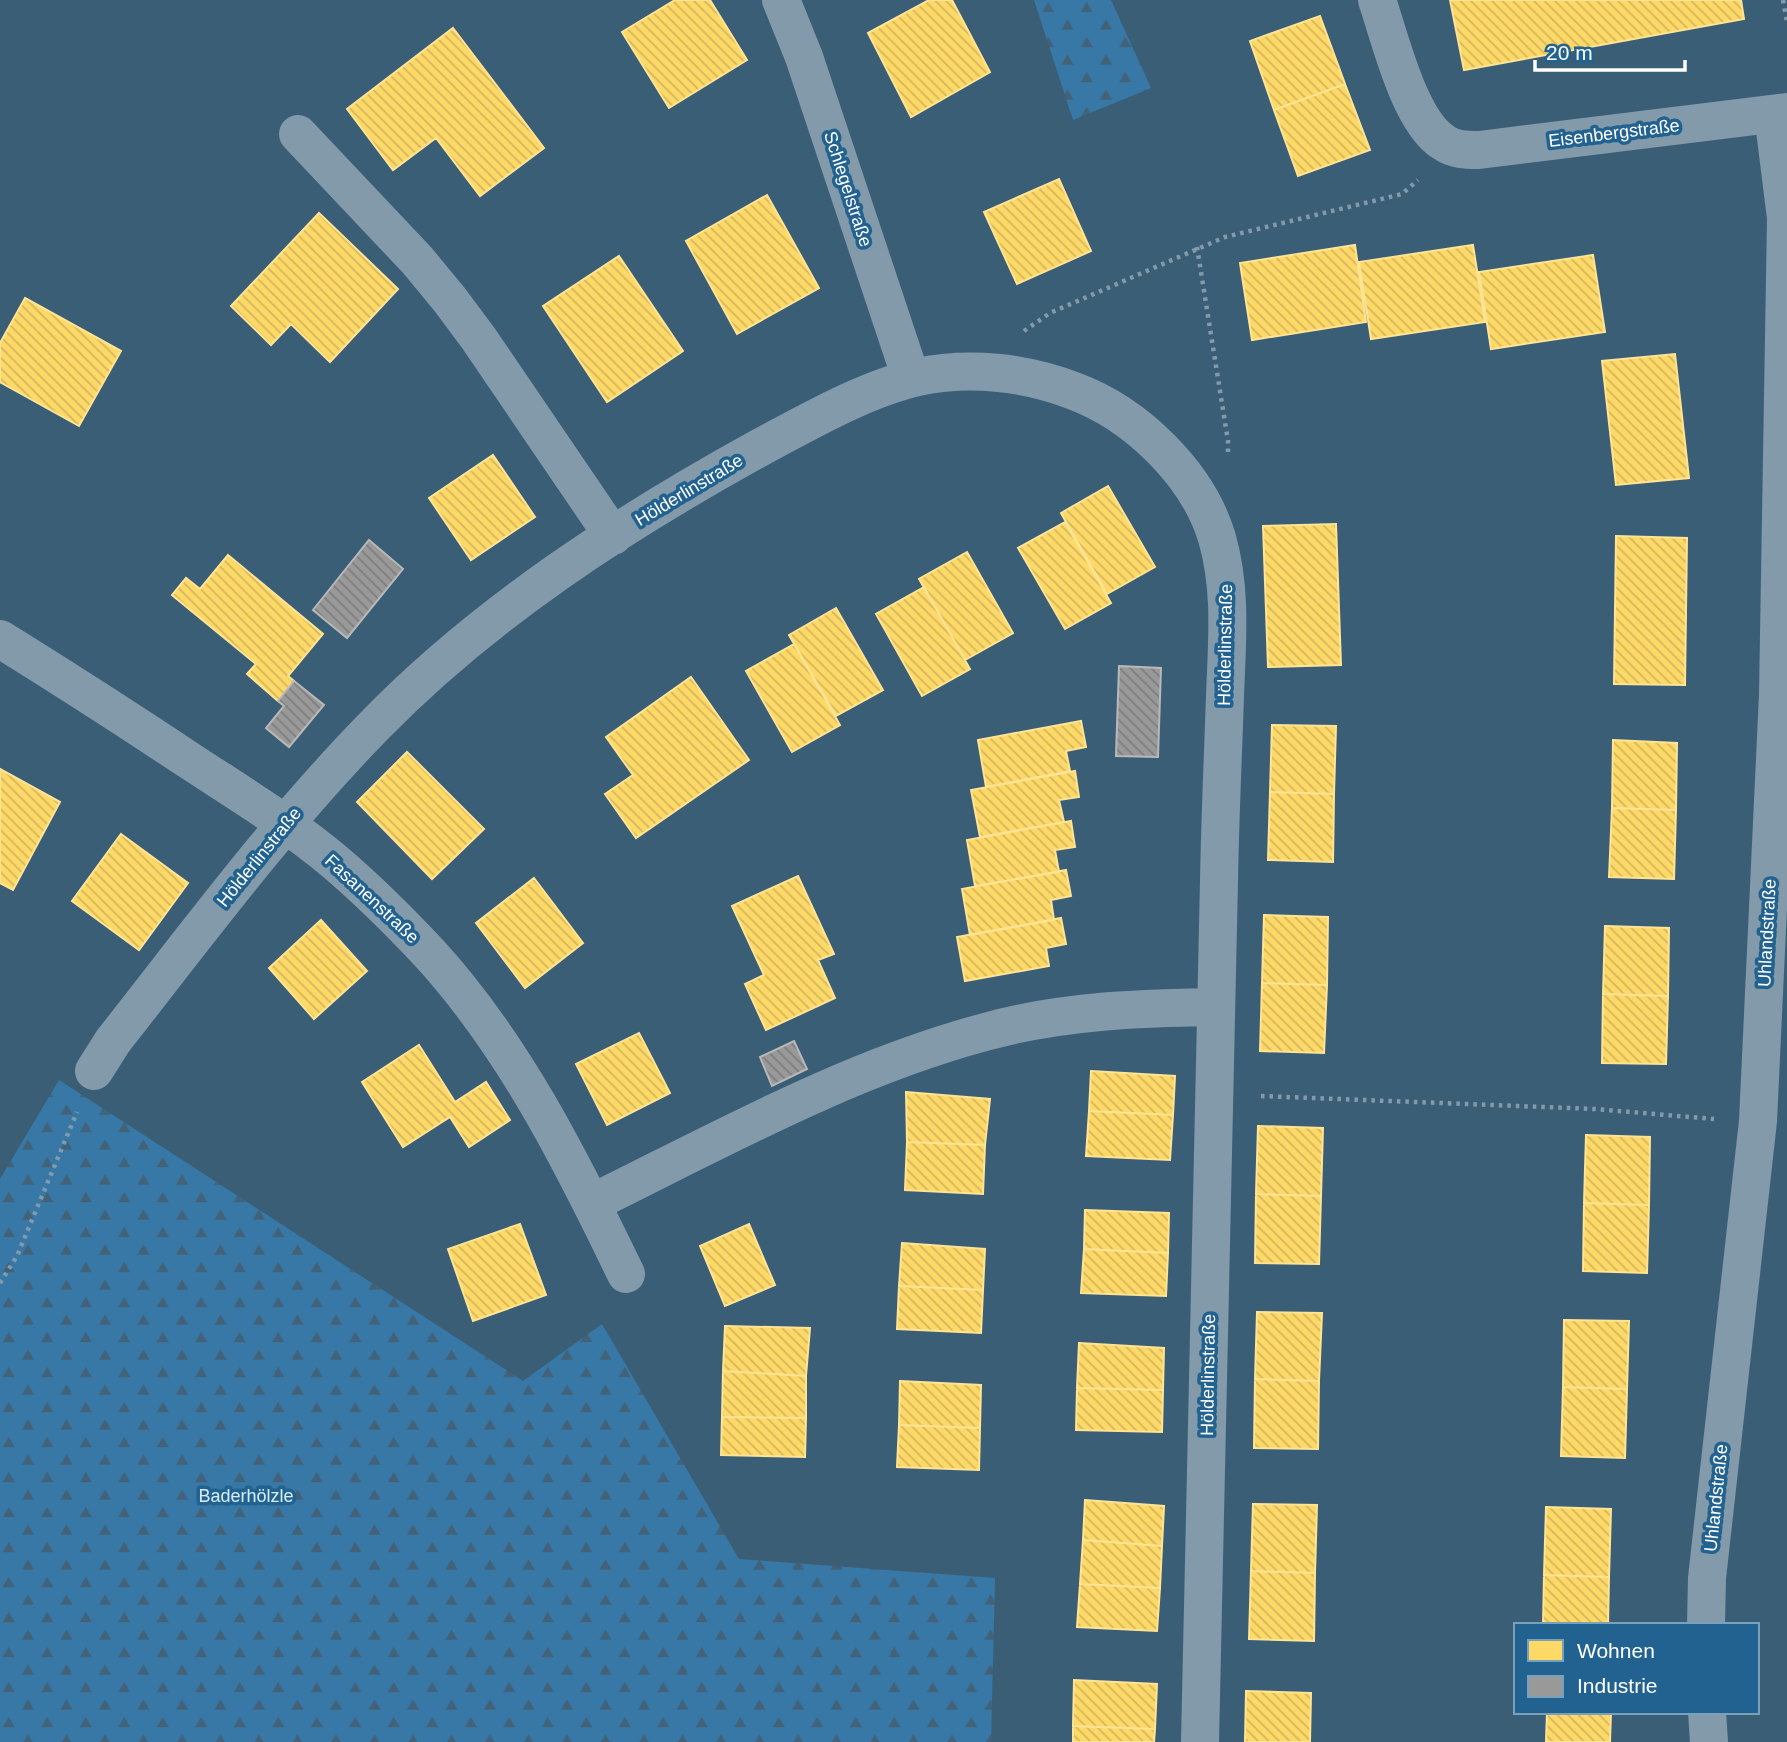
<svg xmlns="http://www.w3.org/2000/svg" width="1787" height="1742" viewBox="0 0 1787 1742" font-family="Arial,sans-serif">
  <defs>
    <pattern id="forest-firs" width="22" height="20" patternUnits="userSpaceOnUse" patternTransform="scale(1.75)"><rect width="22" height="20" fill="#3778a6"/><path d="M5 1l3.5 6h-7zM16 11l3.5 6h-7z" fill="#426279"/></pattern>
    <pattern id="homes-back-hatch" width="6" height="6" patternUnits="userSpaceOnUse" patternTransform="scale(1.75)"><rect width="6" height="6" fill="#ffd966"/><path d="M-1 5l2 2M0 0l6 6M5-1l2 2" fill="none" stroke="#d2b660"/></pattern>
    <pattern id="industry-back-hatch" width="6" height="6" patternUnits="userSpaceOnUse" patternTransform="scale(1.75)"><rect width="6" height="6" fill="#999"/><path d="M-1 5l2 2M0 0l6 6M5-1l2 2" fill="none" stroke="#7e7e7e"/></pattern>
  </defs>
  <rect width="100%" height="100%" fill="#3b5e77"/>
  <path fill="url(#forest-firs)" d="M 1034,0 L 1111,0 L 1151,88 L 1073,120 Z
    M 59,1080 L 523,1381 L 602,1324 L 739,1559 L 995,1578 L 991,1742 L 0,1742 L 0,1179 Z"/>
  <path fill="url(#homes-back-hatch)" stroke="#ffe494" stroke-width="2" d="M 675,0 L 710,0 L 747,60 L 669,108 L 622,32 Z
    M 929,0 L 952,0 L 990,72 L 911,117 L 868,33 Z
    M 1450,0 L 1741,0 L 1744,19 L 1464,70 Z
    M 1320,16 L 1345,84 L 1274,110 L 1250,41 Z
    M 453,28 L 544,148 L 480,196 L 436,138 L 393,170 L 347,109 Z
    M 1345,84 L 1370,150 L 1298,176 L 1274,110 Z
    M 1059,179 L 1091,251 L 1017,284 L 984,212 Z
    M 767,195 L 819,288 L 737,334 L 686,241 Z
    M 319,213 L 398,289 L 330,362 L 291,324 L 271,345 L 231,306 Z
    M 1355,245 L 1366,322 L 1252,340 L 1240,263 Z
    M 1473,245 L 1485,322 L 1371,339 L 1359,262 Z
    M 1593,255 L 1605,332 L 1491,349 L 1479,272 Z
    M 619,256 L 683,351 L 607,402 L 543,306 Z
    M 25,298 L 121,351 L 79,426 L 0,382 L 0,343 Z
    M 1675,354 L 1689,478 L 1616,485 L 1602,361 Z
    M 493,455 L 535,517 L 471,560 L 429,498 Z
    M 1108,486 L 1155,567 L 1107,594 L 1061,513 Z
    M 1065,522 L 1111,603 L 1065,629 L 1018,548 Z
    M 1336,524 L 1341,665 L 1268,667 L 1263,526 Z
    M 1616,536 L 1687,538 L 1685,685 L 1614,684 Z
    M 967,552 L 1013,633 L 965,660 L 919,579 Z
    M 228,555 L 323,634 L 288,676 L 294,681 L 278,701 L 247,674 L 256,664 L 172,595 L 186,578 L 200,589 Z
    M 924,587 L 970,669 L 922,696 L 876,614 Z
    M 836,608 L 883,690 L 836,716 L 789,635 Z
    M 794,644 L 840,725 L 792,752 L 746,671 Z
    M 691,677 L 749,760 L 636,838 L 605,794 L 633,775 L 606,737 Z
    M 1081,721 L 1086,747 L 1066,751 L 1070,771 L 986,787 L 978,740 Z
    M 1272,725 L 1336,726 L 1334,794 L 1270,792 Z
    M 1613,740 L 1677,743 L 1676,810 L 1612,808 Z
    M 407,752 L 484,829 L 432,879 L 357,802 Z
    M 0,769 L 60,802 L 13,890 L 0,883 Z
    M 1075,771 L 1079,797 L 1059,800 L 1064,822 L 980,837 L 971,790 Z
    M 1270,792 L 1334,794 L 1333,862 L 1268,860 Z
    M 1612,808 L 1676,810 L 1674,879 L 1609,877 Z
    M 1071,821 L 1075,847 L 1055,850 L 1059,872 L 975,886 L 967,840 Z
    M 121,834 L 188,883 L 139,950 L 72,901 Z
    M 1066,870 L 1071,896 L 1051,900 L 1054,920 L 970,935 L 962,889 Z
    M 798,876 L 834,954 L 818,960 L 835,998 L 766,1030 L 745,984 L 764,975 L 732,906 Z
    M 534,878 L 583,943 L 525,988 L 476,923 Z
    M 1264,915 L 1328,917 L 1327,985 L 1262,983 Z
    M 1061,918 L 1066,944 L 1046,948 L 1049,966 L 965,981 L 957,937 Z
    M 321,920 L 367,971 L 314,1019 L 269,968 Z
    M 1605,926 L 1669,928 L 1668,996 L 1603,994 Z
    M 1262,983 L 1327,985 L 1324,1053 L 1260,1051 Z
    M 1603,994 L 1668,996 L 1666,1064 L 1602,1063 Z
    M 639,1033 L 670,1093 L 607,1125 L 576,1064 Z
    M 419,1045 L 455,1102 L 486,1082 L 510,1120 L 469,1147 L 450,1117 L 403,1147 L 362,1082 Z
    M 1091,1071 L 1175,1076 L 1173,1115 L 1089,1111 Z
    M 906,1092 L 990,1099 L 985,1145 L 907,1142 Z
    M 1089,1111 L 1173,1115 L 1170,1160 L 1086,1156 Z
    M 1258,1126 L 1323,1128 L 1321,1196 L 1256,1194 Z
    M 1586,1135 L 1650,1137 L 1649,1205 L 1584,1203 Z
    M 907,1142 L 985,1145 L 983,1194 L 905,1190 Z
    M 1256,1194 L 1321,1196 L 1319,1264 L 1255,1263 Z
    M 1584,1203 L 1649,1205 L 1647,1273 L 1583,1271 Z
    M 1085,1210 L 1169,1213 L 1168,1253 L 1084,1249 Z
    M 520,1224 L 546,1295 L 473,1321 L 448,1249 Z
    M 749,1224 L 775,1285 L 725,1306 L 700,1246 Z
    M 902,1243 L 985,1249 L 983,1290 L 899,1286 Z
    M 1084,1249 L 1168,1253 L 1166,1296 L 1081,1293 Z
    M 899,1286 L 983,1290 L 981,1333 L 897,1329 Z
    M 1257,1312 L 1322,1313 L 1319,1381 L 1255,1379 Z
    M 1564,1320 L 1629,1321 L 1627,1389 L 1563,1387 Z
    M 725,1326 L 810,1328 L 806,1376 L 723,1371 Z
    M 1079,1343 L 1164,1348 L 1163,1390 L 1077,1388 Z
    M 723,1371 L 806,1376 L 806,1418 L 722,1417 Z
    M 1255,1379 L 1319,1381 L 1318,1449 L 1254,1448 Z
    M 900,1381 L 981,1385 L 980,1428 L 899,1425 Z
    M 1563,1387 L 1627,1389 L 1625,1458 L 1561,1456 Z
    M 1077,1388 L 1163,1390 L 1162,1432 L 1076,1430 Z
    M 722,1417 L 806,1418 L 805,1457 L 721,1455 Z
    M 899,1425 L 980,1428 L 979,1470 L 897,1467 Z
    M 1085,1500 L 1164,1506 L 1162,1546 L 1083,1540 Z
    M 1253,1504 L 1317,1505 L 1315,1573 L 1251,1571 Z
    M 1546,1507 L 1611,1509 L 1609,1577 L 1544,1575 Z
    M 1083,1540 L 1162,1546 L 1160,1588 L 1080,1584 Z
    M 1251,1571 L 1315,1573 L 1314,1641 L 1249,1639 Z
    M 1544,1575 L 1609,1577 L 1608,1625 L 1543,1625 Z
    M 1080,1584 L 1160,1588 L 1157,1631 L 1077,1627 Z
    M 1074,1680 L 1157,1684 L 1155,1729 L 1073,1726 Z
    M 1246,1691 L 1311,1693 L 1310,1742 L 1245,1742 Z
    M 1547,1712 L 1611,1712 L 1610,1742 L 1546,1742 Z
    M 1073,1726 L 1155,1729 L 1154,1742 L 1073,1742 Z"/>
  <path fill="url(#industry-back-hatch)" stroke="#b8b8b8" stroke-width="2" d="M 369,540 L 403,569 L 347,638 L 313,610 Z
    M 1119,666 L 1161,668 L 1158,757 L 1116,756 Z
    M 294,681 L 324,705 L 289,747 L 266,728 L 284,706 L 278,701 Z
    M 794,1041 L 807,1069 L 772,1086 L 760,1057 Z"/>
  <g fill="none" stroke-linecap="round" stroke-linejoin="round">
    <path stroke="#839aaa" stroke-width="4.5" stroke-dasharray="3.5 5" stroke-linecap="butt" d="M 1783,0 L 1787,22
      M 1197,247 L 1228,441 L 1228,457
      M 1024,331 L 1050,313 L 1225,237 L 1402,194 L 1418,180
      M 1261,1096 L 1595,1109 L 1714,1119
      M 0,1283 L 17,1256 L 77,1112"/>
    <path stroke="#839aaa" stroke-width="38" d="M 781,0 L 804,57 L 911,378
      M 1377,0 C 1390,38 1409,120 1443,142 C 1454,150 1466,150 1479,150 L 1787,112
      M 298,134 L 417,260 L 450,300 L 479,339 L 613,536
      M 0,639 C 63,678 125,718 187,759 C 237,792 289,823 335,862 C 368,890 400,922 430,954 C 514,1046 572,1162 626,1274
      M 94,1071 L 113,1041 C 198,933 279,823 375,725 C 485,612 623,523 761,447 C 808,422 865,389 918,377 C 969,366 1025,372 1074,391 C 1136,414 1198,474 1217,538 C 1232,590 1227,642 1225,696 C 1223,757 1220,819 1219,881 C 1213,1168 1207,1455 1200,1742
      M 592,1203 C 720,1140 847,1069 985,1032 C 1060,1011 1139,1008 1216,1007
      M 1706,1625 L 1707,1578 L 1758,1121 L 1778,695 L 1786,218 L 1773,114
      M 1707,1712 L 1709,1742"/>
  </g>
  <g text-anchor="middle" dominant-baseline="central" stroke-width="7" stroke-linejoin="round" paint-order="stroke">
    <g font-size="18" fill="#fff" stroke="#226290">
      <text transform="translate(1614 133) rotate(-7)">Eisenbergstraße</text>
      <text transform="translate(848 189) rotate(72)">Schlegelstraße</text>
      <text transform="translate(689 490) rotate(-31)">Hölderlinstraße</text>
      <text transform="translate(1225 645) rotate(-89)">Hölderlinstraße</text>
      <text transform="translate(259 857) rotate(-51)">Hölderlinstraße</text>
      <text transform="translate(372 899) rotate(43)">Fasanenstraße</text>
      <text transform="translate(1767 933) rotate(-87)">Uhlandstraße</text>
      <text transform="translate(1208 1375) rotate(-89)">Hölderlinstraße</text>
      <text transform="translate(1716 1498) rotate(-84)">Uhlandstraße</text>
    </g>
    <g font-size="18" fill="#d8ecf9" stroke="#226290">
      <text x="246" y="1496">Baderhölzle</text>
    </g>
  </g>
  <rect x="1514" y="1623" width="245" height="91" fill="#226290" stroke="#7aa1bc" stroke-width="2"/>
  <rect x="1528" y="1640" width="35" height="21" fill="#ffd966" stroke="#7aa1bc" stroke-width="2"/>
  <text x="1577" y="1658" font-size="21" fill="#ffffff">Wohnen</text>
  <rect x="1528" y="1676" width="35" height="21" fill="#999999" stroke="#7aa1bc" stroke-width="2"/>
  <text x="1577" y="1693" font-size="21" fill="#ffffff">Industrie</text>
  <path d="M1535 60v10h150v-10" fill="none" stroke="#ffffff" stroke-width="3.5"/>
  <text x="1546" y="60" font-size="21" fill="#ffffff" stroke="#226290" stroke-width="5" paint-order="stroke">20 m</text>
</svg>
